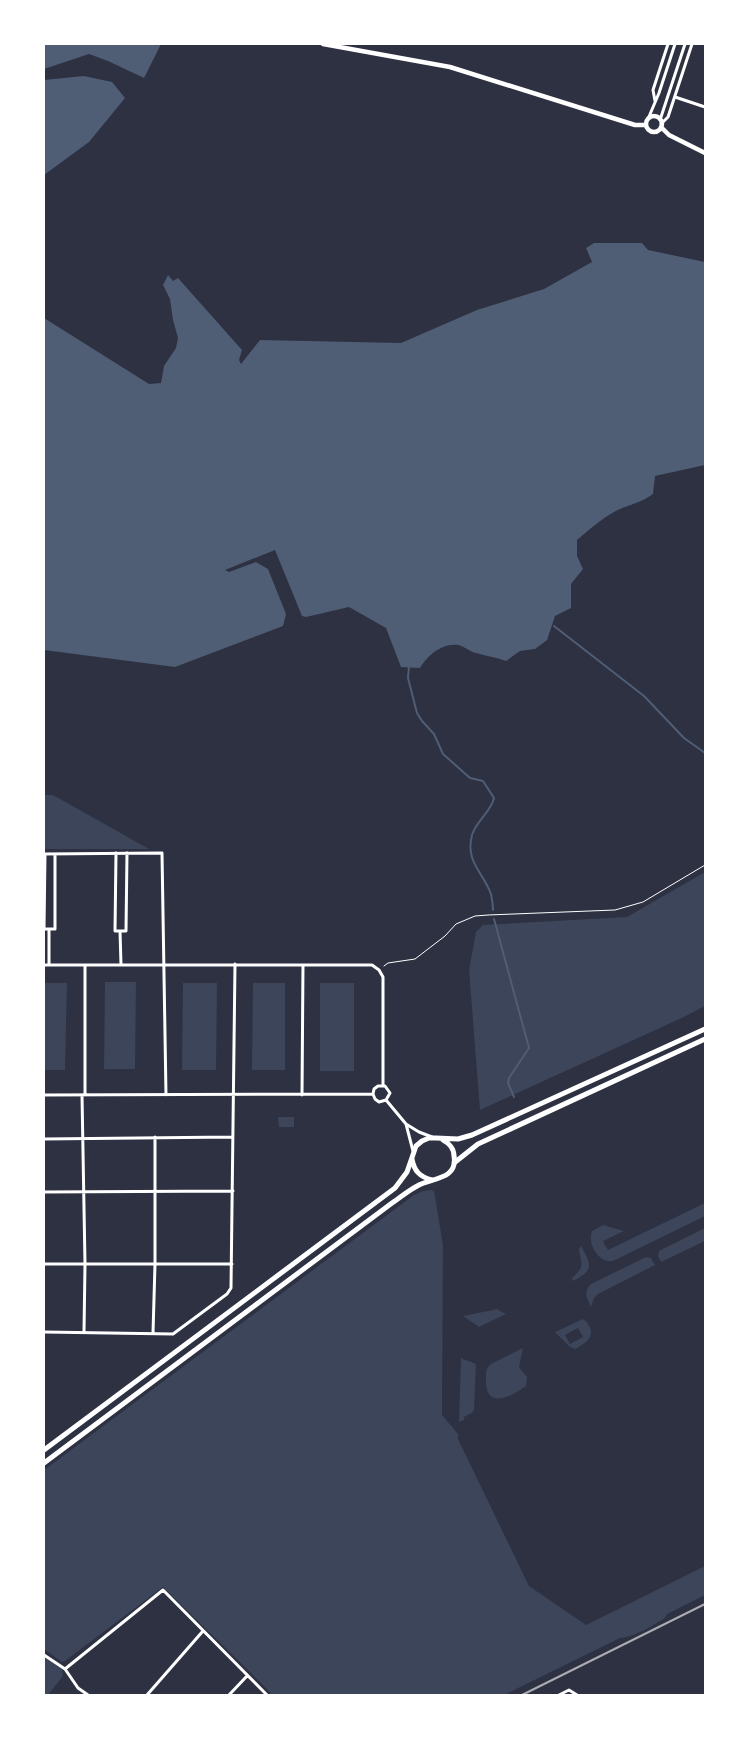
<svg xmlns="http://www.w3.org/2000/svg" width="749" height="1739" viewBox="0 0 749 1739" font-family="Georgia,serif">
  <rect width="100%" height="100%" fill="#2d3142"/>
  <path fill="#3c4559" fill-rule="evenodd" d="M 44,795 L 53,795 L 149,849 L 44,849 Z
    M 705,872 L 705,1006 L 684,1017 L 480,1110 L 469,970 L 476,932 L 483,925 L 627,917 Z
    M 105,982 L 136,982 L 135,1069 L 104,1069 Z
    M 44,983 L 67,983 L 65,1070 L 44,1070 Z
    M 183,983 L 217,983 L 216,1070 L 182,1070 Z
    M 253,983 L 285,983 L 285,1070 L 252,1070 Z
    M 320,983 L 354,983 L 354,1071 L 320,1071 Z
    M 278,1117 L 294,1117 L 294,1127 L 279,1127 Z
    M 431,1190 L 434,1191 L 443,1245 L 442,1415 L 458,1434 L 458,1439 L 529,1586 L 586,1625 L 705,1566 L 705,1595 L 667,1614 L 665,1618 C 652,1626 635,1637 620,1638 L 504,1695 L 272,1695 L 260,1682 L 163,1587 L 65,1661 L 62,1662 L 44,1649 L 44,1470 L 414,1195 L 423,1191 Z
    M 705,1203 L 705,1216 L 613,1261 C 599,1264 587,1244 592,1231 L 603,1225 L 624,1231 L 603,1241 L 608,1250 Z
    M 705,1228 L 705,1241 L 661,1262 L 658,1256 L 659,1251 Z
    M 581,1246 C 591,1264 595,1270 573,1281 L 572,1278 C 586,1265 581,1266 579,1249 Z
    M 646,1257 L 651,1258 L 655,1265 L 598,1294 L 594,1298 L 591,1307 C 587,1298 583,1292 591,1284 Z
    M 498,1309 L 498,1310 L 506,1314 L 479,1327 L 463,1316 Z
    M 583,1319 C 598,1331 590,1342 575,1349 L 569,1346 L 555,1332 ZM 578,1328 L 583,1337 L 570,1344 L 565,1335 Z
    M 523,1348 L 519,1367 L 527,1377 L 526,1386 C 510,1398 484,1410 486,1378 C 486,1372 486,1368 491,1364 Z
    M 461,1358 L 476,1364 L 474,1410 L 472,1413 L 464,1417 L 464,1420 L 459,1422 Z
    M 44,1657 L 62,1669 L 63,1676 L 48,1695 L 44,1695 Z"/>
  <path fill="#4f5d75" d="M 44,44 L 161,44 L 144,78 L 108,61 L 89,54 L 44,69 Z
    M 84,76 L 112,82 L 125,98 L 89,142 L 44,175 L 44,80 Z
    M 594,243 L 642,243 L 648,250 L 705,262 L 705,465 L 655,476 L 653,494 C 641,503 627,505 614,512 C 600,520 589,530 577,540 L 577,556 L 583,569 L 571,584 L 571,608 L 555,616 L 547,640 L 535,649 L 520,651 L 506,661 C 496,657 486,656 476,653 C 470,652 464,646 458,645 C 442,643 428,655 420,668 L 401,667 L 386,628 L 349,607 L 306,617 L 302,616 L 275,550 L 225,570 L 229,572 L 256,562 L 268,569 L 286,614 L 283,626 L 175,667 L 44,650 L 44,318 L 149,384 L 161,383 L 164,366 L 176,348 L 178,338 L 173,320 L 170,299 L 163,285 L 168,275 L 173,281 L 178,278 L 242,350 L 239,360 L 241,364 L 260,340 L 401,343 L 477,310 L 544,289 L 592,262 L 586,248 Z"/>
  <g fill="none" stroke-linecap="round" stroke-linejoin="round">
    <path stroke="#4f5d75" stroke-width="2" d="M 554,626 L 644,696 L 684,738 L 705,753
      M 409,666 L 408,678 L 417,713 L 422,721 L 434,734 L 443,754 L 470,778 L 483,781 L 494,798 C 491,812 476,821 472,835 C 465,862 483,872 491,894 C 492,899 493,905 493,910
      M 494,919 L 529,1048 L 509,1078 L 508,1083 L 514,1097"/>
    <path stroke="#fff" stroke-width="1" d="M 384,966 L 388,963 L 415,959 L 445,936 L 456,924 L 475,916 L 488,915 L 615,910 L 643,902 L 705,865"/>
    <path stroke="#fff" stroke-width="3" d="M 675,97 L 705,107
      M 655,101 L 653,90 L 668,44
      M 648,119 L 659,93 L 675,44
      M 660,120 L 685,44
      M 661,124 L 668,117 L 692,44
      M 116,853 L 115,931 L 126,931 L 127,853
      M 44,854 L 162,853 L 166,1095
      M 45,854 L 44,929 L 55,929 L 55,854
      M 120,931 L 121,965
      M 44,965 L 372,965 L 379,970 L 383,977 L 383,1085
      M 49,965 L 49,929
      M 85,965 L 85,1095
      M 373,1094 L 374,1089 L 378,1086 L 385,1086 L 390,1093 L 386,1100
      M 373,1094 L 375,1099 L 379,1102 L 386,1100
      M 44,1095 L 373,1094
      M 82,1095 L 85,1264 L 84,1332
      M 302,1095 L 303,965
      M 386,1100 L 406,1124 L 413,1151
      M 406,1124 L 419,1132 L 432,1137
      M 44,1139 L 232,1137
      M 44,1192 L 233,1191
      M 44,1264 L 232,1264
      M 44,1332 L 173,1334 L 227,1294 L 231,1288 L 235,964
      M 153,1333 L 155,1264 L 155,1137
      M 44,1655 L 65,1669 L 78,1688 L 88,1695
      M 65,1669 L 163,1590 L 267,1695
      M 147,1695 L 203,1631
      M 229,1695 L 247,1676
      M 559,1695 L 569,1690 L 577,1695"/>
    <path stroke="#fff" stroke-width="4.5" d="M 323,44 L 450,67 L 635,125 L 646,125
      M646 124a8 8 0 1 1 16 0a8 8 0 1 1-16 0Z
      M 661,127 L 669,135 L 705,153"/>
    <path stroke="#fff" stroke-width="5" d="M 412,1159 C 414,1171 420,1177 432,1180
      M 454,1163 L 478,1144 L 705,1039
      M 44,1450 L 395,1188 L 407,1172 L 416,1146 L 422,1141 L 429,1138 L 436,1138 L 458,1139 L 472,1135 L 705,1029
      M 44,1463 L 392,1203 C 401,1197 409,1190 419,1185 C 433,1178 458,1179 454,1156 C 454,1149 449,1143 443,1140"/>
    <path stroke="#abadb3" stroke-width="2" d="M 522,1695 L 705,1604"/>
  </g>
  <rect width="749" height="1739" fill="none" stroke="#ffffff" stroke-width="90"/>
</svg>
